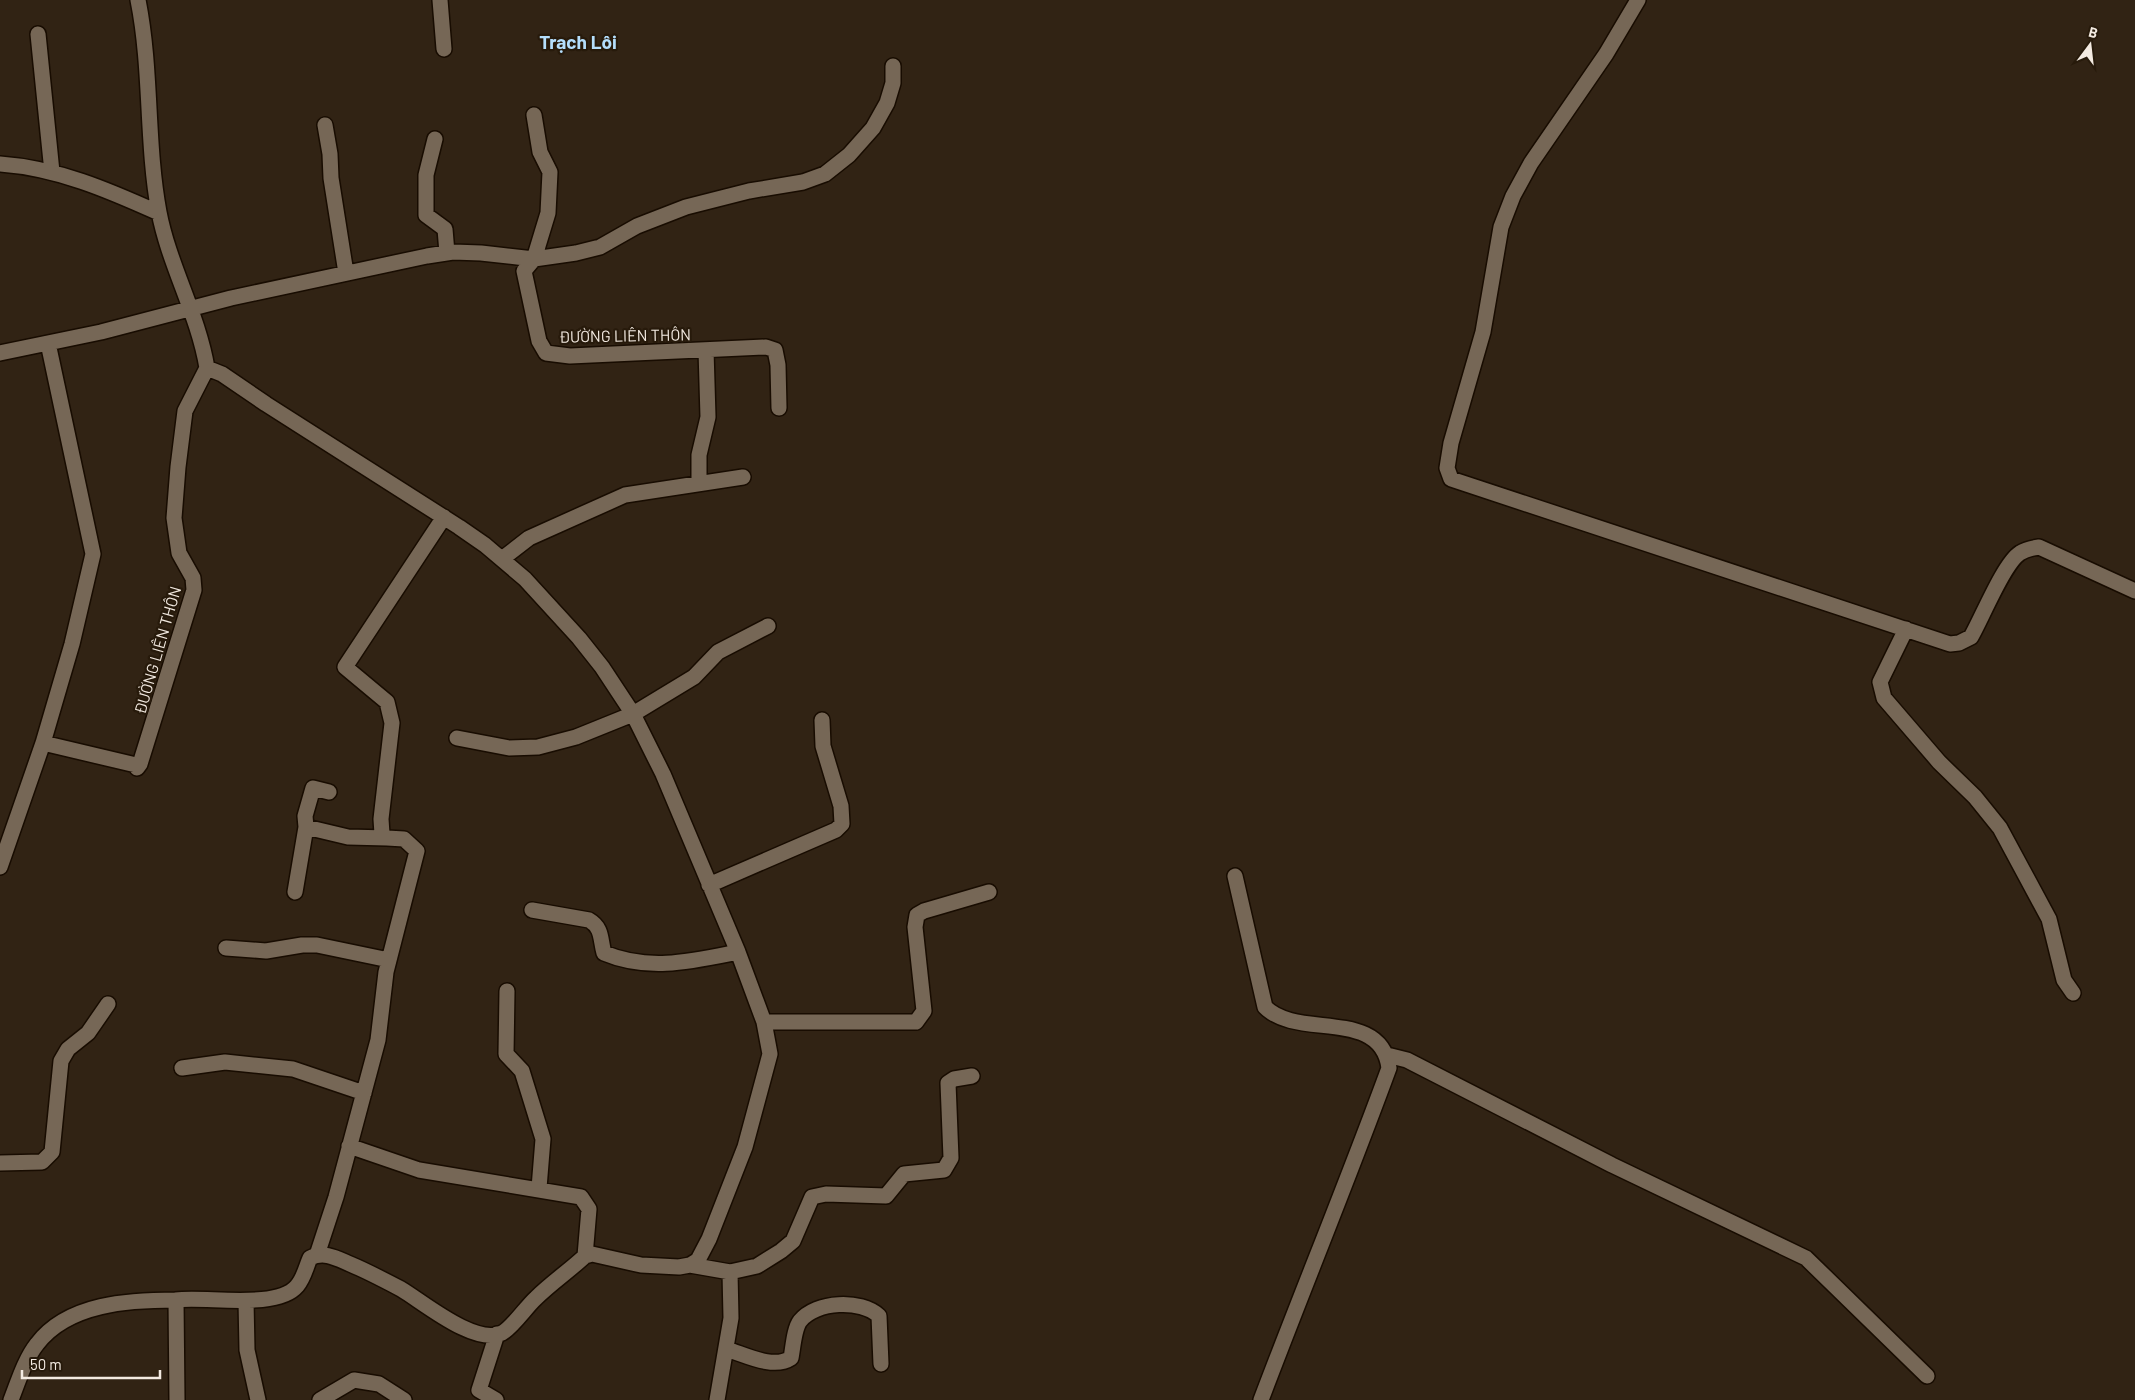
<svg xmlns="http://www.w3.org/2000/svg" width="2135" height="1400" viewBox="0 0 2135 1400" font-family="Barlow,sans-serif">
  <rect width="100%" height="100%" fill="#312314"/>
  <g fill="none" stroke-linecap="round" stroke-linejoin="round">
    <defs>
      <path id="street" d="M 138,0 C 152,70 146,142 159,212 C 169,265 198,314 207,368 L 222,374 L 266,404 L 459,527 L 485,545 L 525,579 L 579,638 L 602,667 L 633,714 L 663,774 L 738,952 L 764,1022 L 770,1054 L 745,1147 L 709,1239 L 698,1260 L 690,1265 L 679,1267 L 641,1265 L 592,1254 L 585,1256 C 569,1271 551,1283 536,1298 C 526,1307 512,1328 502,1333 C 475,1346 423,1302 401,1289 C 384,1280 367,1271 350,1264 C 336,1258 324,1251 310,1258 C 306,1267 304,1278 297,1286 C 277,1310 206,1296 176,1300 L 177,1400
        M 440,0 L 444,49
        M 1638,0 L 1606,54 L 1531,163 L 1513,196 L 1501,227 L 1483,332 L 1451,443 L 1447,468 L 1451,479 L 1950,644 L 1959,643 L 1971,637 C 1982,618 2004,563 2020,553 C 2026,549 2032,548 2039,547 L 2135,591
        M 38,34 L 52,172
        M 534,115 L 540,152 L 550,172 L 548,213 L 534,259 L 524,271 L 539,341 L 546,353 L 570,356 L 766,347 L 775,350 L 778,365 L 779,408
        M 325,125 L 330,154 L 331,178 L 346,273
        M 435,139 L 426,175 L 426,215 L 445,229 L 447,253
        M 0,164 C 57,168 108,190 159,213
        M 0,353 L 101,332 L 231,298 L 427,256 L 453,252 L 481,253 L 534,259 L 576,253 L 600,247 L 637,226 L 686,207 L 749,191 L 803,182 L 825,174 L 849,155 L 873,128 L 887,103 L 893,83 L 893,66
        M 699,483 L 699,455 L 708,417 L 706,350
        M 502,559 L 529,538 L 625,495 L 743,477
        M 1906,629 L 1880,682 L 1884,698 L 1939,762 L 1975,797 L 2000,828 L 2049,919 L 2064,980 L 2073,993
        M 457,738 L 509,748 L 538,747 L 576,737 L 633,714 L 694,677 L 718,652 L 768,626
        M 43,743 L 136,765 L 137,768 L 140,764 L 194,590 L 193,578 L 179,553 L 174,518 L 178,467 L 185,411 L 207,368
        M 306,827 L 305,816 L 313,788 L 329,792
        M 0,867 L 43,743 L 72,644 L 93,554 L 48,343
        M 1235,876 L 1265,1007 C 1297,1040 1381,1007 1389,1068 C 1348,1180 1303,1289 1261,1400
        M 709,885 L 836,830 L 842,824 L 841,806 L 823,746 L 822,720
        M 295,892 L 306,827 L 348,837 L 387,838
        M 532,910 L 589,920 C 603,928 600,940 604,953 C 649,972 693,961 738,952
        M 226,948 L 266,951 L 302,945 L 317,945 L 389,960
        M 507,991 L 506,1054 L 522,1071 L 543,1139 L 539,1188
        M 764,1022 L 916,1022 L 924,1011 L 915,927 L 917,915 L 924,911 L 989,892
        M 1387,1055 L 1407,1060 L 1612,1165 L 1806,1258 L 1927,1376
        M 182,1068 L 225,1062 L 293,1069 L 364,1093
        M 349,1146 L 419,1170 L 581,1197 L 589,1209 L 585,1256
        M 0,1163 L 42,1162 L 52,1152 L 61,1061 L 68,1049 L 88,1033 L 108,1004
        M 317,1255 L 336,1197 L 378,1040 L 386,972 L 417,851 L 404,839 L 387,838 L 382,834 L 381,819 L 392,723 L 387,702 L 345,667 L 444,517
        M 690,1265 L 730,1272 L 757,1266 L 781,1251 L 793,1241 L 812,1197 L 826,1194 L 886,1196 L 904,1174 L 944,1170 L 951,1158 L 948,1083 L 954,1079 L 972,1076
        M 246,1301 L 247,1350 L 258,1400
        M 726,1349 C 744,1354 773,1370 791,1358 C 793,1348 794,1329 800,1321 C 816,1301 861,1299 879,1316 L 881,1364
        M 11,1400 C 18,1382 25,1359 37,1344 C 68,1303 130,1300 176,1300
        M 320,1400 L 354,1380 L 379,1384 L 404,1400
        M 496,1400 L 479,1390 L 497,1334
        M 717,1400 L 731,1318 L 730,1272"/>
    </defs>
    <use href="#street" stroke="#180c01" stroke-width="18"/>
    <use href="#street" stroke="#766756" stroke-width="15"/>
  </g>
  <g text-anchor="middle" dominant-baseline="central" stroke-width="4.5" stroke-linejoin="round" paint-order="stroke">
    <g font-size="16" fill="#f3eae1" stroke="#271a0b">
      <text transform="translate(625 335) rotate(-1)">ĐƯỜNG LIÊN THÔN</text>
      <text transform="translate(157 650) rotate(-74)">ĐƯỜNG LIÊN THÔN</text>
    </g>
    <g font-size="19" font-weight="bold" fill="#b4defc" stroke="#271a0b">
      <text x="578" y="41">Trạch Lôi</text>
    </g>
  </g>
  <g transform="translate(2090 45) rotate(15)" stroke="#271a0b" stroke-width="4" paint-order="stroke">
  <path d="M0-4L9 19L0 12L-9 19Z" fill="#f3eae1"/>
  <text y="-8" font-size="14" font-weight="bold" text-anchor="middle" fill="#f3eae1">B</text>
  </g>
  <path d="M22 1370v8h138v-8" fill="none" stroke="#f3eae1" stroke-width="2.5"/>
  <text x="30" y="1370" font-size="15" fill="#f3eae1" stroke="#271a0b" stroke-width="4" paint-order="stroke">50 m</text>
</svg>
